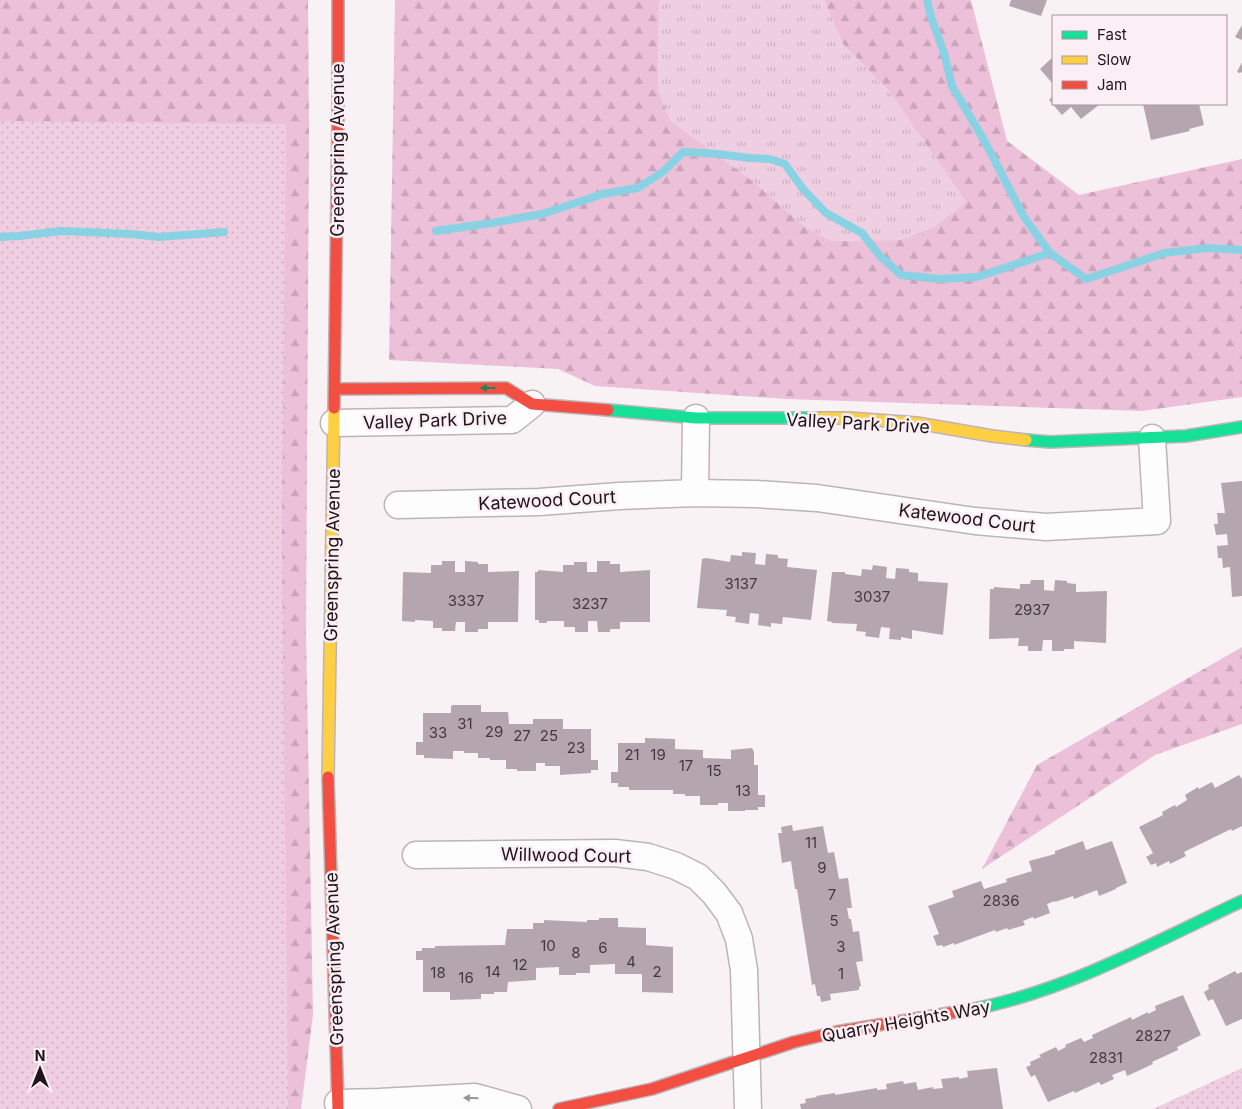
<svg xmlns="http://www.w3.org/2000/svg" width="1242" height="1109" viewBox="0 0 1242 1109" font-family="Inter,sans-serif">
  <defs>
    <pattern id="grass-tufts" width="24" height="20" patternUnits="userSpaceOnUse" patternTransform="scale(1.25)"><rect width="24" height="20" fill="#f0cee1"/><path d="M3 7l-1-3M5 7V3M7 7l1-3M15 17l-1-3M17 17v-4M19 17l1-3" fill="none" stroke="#cdb0c0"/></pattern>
    <pattern id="forest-firs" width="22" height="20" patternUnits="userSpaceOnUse" patternTransform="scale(1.25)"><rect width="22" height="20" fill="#ecc0d9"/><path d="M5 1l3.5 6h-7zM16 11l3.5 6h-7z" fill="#caa4ba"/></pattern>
    <pattern id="park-dots" width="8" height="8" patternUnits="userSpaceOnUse" patternTransform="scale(1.25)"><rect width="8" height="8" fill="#f0cee1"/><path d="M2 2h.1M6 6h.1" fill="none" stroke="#cdb0c0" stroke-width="1.8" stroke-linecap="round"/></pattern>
  </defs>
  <rect width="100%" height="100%" fill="#f8f2f5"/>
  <path fill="url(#grass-tufts)" d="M 659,0 L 824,0 L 843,44 L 889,91 L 966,202 L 934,227 L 900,240 L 832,241 L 804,226 L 754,182 L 671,121 L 658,90 Z"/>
  <path fill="url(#forest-firs)" d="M 0,0 L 308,0 L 309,132 L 306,631 L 313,1015 L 301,1109 L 34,1109 L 0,989 Z
    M 395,0 L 659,0 L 658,90 L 671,121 L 754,182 L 804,226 L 832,241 L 900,240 L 934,227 L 966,202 L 889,91 L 843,44 L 824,0 L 971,0 L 1007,141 L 1079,195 L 1242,159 L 1242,397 L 1142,411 L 787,399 L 595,386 L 558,369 L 389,360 Z
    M 1242,647 L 1242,724 L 1155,755 L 982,869 L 1037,765 Z"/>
  <path fill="url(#park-dots)" d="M 0,121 L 286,124 L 282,530 L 288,1109 L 0,1109 Z
    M 1242,1068 L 1242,1109 L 1153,1109 Z"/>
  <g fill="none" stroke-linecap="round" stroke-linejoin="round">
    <path stroke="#88d2e4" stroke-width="8" d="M 927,0 L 931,17 L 944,53 L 952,86 L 985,142 L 1024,217 L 1050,253
      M 436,231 L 492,223 L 542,214 L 603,194 L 638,188 L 664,171 L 683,152 L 719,154 L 749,158 L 770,159 L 785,164 L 803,189 L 826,213 L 862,233 L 879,255 L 901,275 L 940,279 L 977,277 L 1050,253 L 1086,279 L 1126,266 L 1164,253 L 1208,248 L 1242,250
      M 0,237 L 20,236 L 60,231 L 131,234 L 159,237 L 224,232"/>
  </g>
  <path fill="#b5a5ae" d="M 1011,0 L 1047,0 L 1041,16 L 1009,6 Z
    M 1242,25 L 1242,40 L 1235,37 Z
    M 1053,57 L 1053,84 L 1040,69 Z
    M 1242,62 L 1242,73 L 1240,72 L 1240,73 L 1237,72 Z
    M 1053,96 L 1053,104 L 1100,104 L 1081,119 L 1071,107 L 1062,115 L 1049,100 Z
    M 1143,104 L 1199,104 L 1204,125 L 1189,129 L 1190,131 L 1151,140 Z
    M 1242,481 L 1242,596 L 1232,597 L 1230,567 L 1223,568 L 1222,558 L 1218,558 L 1217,546 L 1228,545 L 1227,534 L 1216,535 L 1214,524 L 1218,524 L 1217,513 L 1225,513 L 1221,483 Z
    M 742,552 L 756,553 L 755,564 L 765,565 L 766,554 L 778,555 L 778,558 L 788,559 L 787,567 L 817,570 L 811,620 L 783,617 L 782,624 L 771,623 L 771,627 L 758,625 L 759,614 L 750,613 L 749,624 L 735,622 L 736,617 L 726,616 L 727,610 L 697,608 L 702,559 L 706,558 L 730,562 L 731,555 L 742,556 Z
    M 442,561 L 455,561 L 455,572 L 465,572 L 465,561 L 478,562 L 478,564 L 488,564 L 488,572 L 519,571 L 518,622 L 488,622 L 488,629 L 478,629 L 478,632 L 465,632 L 465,622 L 456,622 L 455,631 L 442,631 L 442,628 L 433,628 L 433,621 L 415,620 L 415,622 L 402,621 L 403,572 L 431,573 L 431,565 L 442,565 Z
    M 597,561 L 610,561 L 610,564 L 620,564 L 620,572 L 650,570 L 650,622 L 620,622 L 620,629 L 610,629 L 610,632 L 598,632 L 597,621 L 588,621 L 588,632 L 575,632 L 575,627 L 564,627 L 564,621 L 547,621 L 547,623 L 539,623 L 539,620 L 535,620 L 535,572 L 538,572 L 538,570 L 563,572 L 563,565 L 574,565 L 574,562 L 587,562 L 587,572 L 597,572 Z
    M 873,565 L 887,567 L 886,578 L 895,579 L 896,568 L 909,569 L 909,572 L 918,573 L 918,581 L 948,583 L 943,635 L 912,630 L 912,639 L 901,637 L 901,640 L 889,639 L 890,628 L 881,627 L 879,638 L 865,636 L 866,632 L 856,631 L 857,624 L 832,623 L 832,622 L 827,621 L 832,572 L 845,572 L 845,574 L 861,576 L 862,569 L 872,570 Z
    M 1031,580 L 1044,580 L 1044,590 L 1054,591 L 1055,580 L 1067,581 L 1067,583 L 1076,584 L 1076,592 L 1107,591 L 1106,643 L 1074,641 L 1074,649 L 1064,649 L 1064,651 L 1052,651 L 1052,640 L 1043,640 L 1042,651 L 1028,651 L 1028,646 L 1018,646 L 1019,638 L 989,639 L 990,589 L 994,589 L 994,587 L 1020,589 L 1020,584 L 1030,584 Z
    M 453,705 L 481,705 L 481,712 L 508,712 L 509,724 L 533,724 L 533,719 L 563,719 L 563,729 L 591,729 L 591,760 L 598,760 L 598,770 L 591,770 L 591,773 L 560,775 L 560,766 L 545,766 L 545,763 L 536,763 L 536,771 L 517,771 L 517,769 L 506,769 L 506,760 L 490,760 L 490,758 L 478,758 L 478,753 L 464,753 L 464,751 L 453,751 L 453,759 L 424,758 L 424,755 L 416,755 L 416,742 L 423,742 L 423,713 L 451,713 L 451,706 Z
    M 645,738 L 675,739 L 675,749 L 703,750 L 703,758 L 731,759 L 731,750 L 752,748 L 754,752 L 754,765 L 758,765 L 758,795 L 765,795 L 765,807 L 758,807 L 758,810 L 745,810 L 745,811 L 728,811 L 728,803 L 718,803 L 718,805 L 700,805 L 700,796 L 685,796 L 685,794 L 673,794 L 673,790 L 629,790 L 629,787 L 618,787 L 618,783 L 611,783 L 611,772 L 618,772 L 618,743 L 645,743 Z
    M 1239,775 L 1242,779 L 1242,826 L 1232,831 L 1231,829 L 1184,852 L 1186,856 L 1170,864 L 1169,861 L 1157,867 L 1156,863 L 1151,865 L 1146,857 L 1153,853 L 1139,827 L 1163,815 L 1162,812 L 1175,805 L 1176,807 L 1187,800 L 1185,795 L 1198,787 L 1199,789 L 1212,782 L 1215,788 Z
    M 792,825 L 793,831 L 823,826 L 828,853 L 834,852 L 839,879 L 848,878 L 852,908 L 847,908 L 849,919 L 851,919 L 853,932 L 859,931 L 863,961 L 856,962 L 861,986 L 859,987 L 859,990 L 830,994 L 831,1000 L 821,1002 L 820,996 L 817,996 L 815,984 L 812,985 L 797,889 L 795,889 L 791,861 L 782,863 L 778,833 L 782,833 L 781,827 Z
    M 1083,841 L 1086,850 L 1112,841 L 1127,883 L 1116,888 L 1116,889 L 1099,896 L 1097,890 L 1074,899 L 1073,896 L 1055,902 L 1055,901 L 1047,904 L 1050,913 L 1034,919 L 1033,917 L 1023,921 L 1025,925 L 1008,930 L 1007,928 L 996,932 L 995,930 L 954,945 L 954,943 L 943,947 L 942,945 L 937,946 L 933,936 L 939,934 L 928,906 L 954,897 L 952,891 L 981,881 L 984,889 L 1007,882 L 1006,879 L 1032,871 L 1029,861 L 1055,854 L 1055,851 Z
    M 599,918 L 618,918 L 618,927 L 646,928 L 646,945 L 673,947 L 673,993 L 642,992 L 642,974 L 615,974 L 615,964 L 590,965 L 590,973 L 576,973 L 576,975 L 559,975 L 559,967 L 536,968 L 536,980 L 508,982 L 507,992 L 494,992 L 494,994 L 481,994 L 481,999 L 450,1000 L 450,992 L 423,992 L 423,960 L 416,960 L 416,951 L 422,951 L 422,948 L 435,948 L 435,946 L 505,945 L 507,929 L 533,929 L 533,923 L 544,923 L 544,920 L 587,922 L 587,920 L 599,920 Z
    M 1235,971 L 1237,974 L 1242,972 L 1242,1019 L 1226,1026 L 1213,999 L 1208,1001 L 1204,992 L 1209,989 L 1208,985 Z
    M 1183,995 L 1201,1035 L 1177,1047 L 1178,1050 L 1152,1062 L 1153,1064 L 1127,1076 L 1125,1070 L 1112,1075 L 1114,1079 L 1101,1085 L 1099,1082 L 1075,1093 L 1074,1091 L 1048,1102 L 1035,1075 L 1031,1077 L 1026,1067 L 1031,1065 L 1030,1062 L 1041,1057 L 1039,1055 L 1056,1047 L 1058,1051 L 1066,1047 L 1065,1045 L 1081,1038 L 1084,1042 L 1093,1038 L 1092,1035 L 1131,1017 L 1132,1020 L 1148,1012 L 1148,1014 L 1156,1010 L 1155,1006 Z
    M 997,1068 L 1003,1109 L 801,1109 L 800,1104 L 806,1103 L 805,1099 L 817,1097 L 816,1096 L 835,1093 L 835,1095 L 877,1088 L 877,1090 L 887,1089 L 886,1084 L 903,1081 L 904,1084 L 916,1082 L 918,1090 L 933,1087 L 933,1089 L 943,1088 L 941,1079 L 959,1077 L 959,1079 L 968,1077 L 967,1071 Z"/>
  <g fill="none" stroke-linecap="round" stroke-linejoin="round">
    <defs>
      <path id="street" d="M 334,423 L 512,420 L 532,404
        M 695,493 L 696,418
        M 398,505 L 539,502 L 619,496 L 695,493 L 756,494 L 817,498 L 975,521 L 1046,527 L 1157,521 L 1152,438
        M 416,855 L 615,853 L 648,857 L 676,866 L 698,877 L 714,893 L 729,913 L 739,939 L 744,970 L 748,1109
        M 338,1103 L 379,1102 L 475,1097 L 518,1109"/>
      <path id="fast" d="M 608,410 L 696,418 L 820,418
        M 1026,440 L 1050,442 L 1186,436 L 1242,427
        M 968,1010 C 1063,993 1155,942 1242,901"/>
      <path id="slow" d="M 820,418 L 849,418 L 917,423 L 992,436 L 1026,440
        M 328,777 L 334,408"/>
      <path id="jam" d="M 335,389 L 506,388 L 532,404 L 608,410
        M 334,408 L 338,119 L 338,0
        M 328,777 L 338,1109
        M 559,1109 L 652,1089 L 794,1042 L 836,1032 L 968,1010"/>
    </defs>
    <use href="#street" stroke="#bcb4b8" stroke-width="29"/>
    <use href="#fast" stroke="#bcb4b8" stroke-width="14"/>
    <use href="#slow" stroke="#bcb4b8" stroke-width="14"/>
    <use href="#jam" stroke="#bcb4b8" stroke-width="14"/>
    <use href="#street" stroke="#fefdfe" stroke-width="26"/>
    <use href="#fast" stroke="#16e098" stroke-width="11"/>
    <use href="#slow" stroke="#ffcf43" stroke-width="11"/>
    <use href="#jam" stroke="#f24e42" stroke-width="11"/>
  </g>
  <defs><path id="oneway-solid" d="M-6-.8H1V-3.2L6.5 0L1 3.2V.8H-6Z" transform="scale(1.25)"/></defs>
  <use fill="#1a845f" href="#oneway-solid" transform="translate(488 388) rotate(180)"/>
  <use fill="#9a9497" href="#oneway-solid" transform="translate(471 1098) rotate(-178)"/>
  <g text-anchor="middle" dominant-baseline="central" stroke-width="5" stroke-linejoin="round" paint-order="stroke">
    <g font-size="15" fill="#44383f">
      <text x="741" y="583">3137</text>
      <text x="872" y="596">3037</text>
      <text x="466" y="600">3337</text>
      <text x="590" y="603">3237</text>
      <text x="1032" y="609">2937</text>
      <text x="465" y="723">31</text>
      <text x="494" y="731">29</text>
      <text x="438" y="732">33</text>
      <text x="522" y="735">27</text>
      <text x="549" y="735">25</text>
      <text x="576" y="747">23</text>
      <text x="632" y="754">21</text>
      <text x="658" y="754">19</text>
      <text x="686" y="765">17</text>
      <text x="714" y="770">15</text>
      <text x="743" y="790">13</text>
      <text x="811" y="842">11</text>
      <text x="822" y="867">9</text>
      <text x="832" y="894">7</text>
      <text x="1001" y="900">2836</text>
      <text x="834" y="920">5</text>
      <text x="548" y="945">10</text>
      <text x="841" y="946">3</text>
      <text x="603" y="947">6</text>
      <text x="576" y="952">8</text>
      <text x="631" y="961">4</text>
      <text x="520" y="964">12</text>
      <text x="493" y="971">14</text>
      <text x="657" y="971">2</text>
      <text x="438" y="972">18</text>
      <text x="841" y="973">1</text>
      <text x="466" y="977">16</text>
      <text x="1153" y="1035">2827</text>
      <text x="1106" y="1057">2831</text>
    </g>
    <g font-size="18" fill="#1f141a" stroke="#fbeff5">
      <text transform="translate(337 150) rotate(-90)">Greenspring Avenue</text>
      <text transform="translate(435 420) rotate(-2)">Valley Park Drive</text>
      <text transform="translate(858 423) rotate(3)">Valley Park Drive</text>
      <text transform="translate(547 500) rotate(-3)">Katewood Court</text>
      <text transform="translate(967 518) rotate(7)">Katewood Court</text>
      <text transform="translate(332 555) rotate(-89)">Greenspring Avenue</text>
      <text transform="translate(566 855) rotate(1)">Willwood Court</text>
      <text transform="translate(334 959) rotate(-92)">Greenspring Avenue</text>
      <text transform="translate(906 1021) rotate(-10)">Quarry Heights Way</text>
    </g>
  </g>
  <rect x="1052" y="15" width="175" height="90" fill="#fbeff5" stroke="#a3979d"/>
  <rect x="1062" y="31" width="25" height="8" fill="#16e098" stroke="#a3979d"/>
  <text x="1097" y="40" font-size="15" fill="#1f141a">Fast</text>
  <rect x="1062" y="56" width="25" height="8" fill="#ffcf43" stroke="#a3979d"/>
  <text x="1097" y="65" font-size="15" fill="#1f141a">Slow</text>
  <rect x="1062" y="81" width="25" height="8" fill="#f24e42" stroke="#a3979d"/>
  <text x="1097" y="90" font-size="15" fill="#1f141a">Jam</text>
  <g transform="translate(40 1069)" stroke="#fbeff5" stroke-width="4" paint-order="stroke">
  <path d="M0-4L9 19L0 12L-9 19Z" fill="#1f141a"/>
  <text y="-8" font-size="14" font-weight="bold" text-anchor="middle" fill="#1f141a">N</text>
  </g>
</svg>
